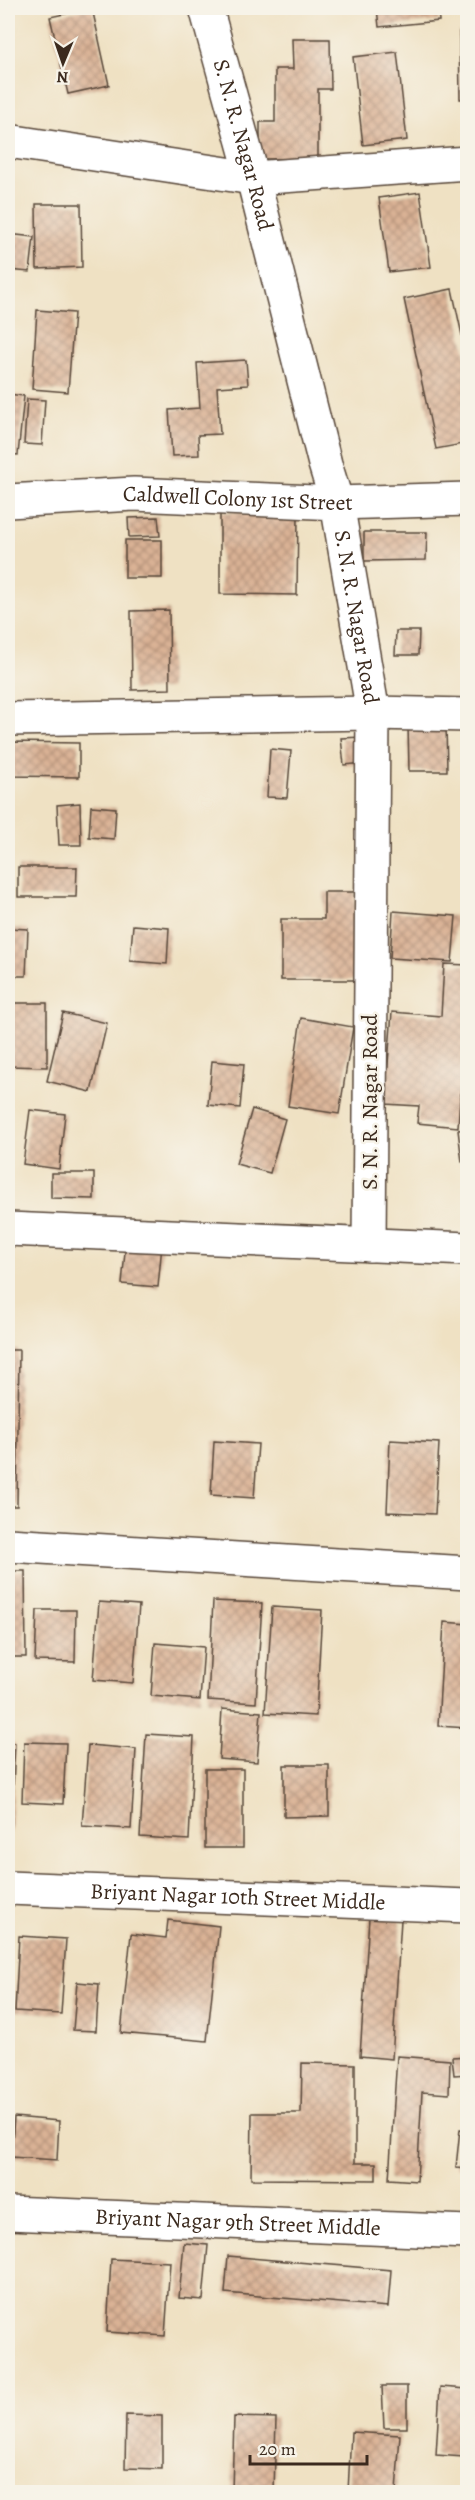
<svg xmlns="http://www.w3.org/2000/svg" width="475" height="2500" viewBox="0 0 475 2500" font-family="Alegreya,serif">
  <defs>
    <pattern id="building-cross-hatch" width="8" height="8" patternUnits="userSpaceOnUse" patternTransform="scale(1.5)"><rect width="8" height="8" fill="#dab295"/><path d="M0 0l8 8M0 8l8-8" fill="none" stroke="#b29179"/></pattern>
  </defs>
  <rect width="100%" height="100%" fill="#f7f3e8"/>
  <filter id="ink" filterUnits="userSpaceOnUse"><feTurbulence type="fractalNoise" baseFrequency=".0167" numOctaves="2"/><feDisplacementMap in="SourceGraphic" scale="12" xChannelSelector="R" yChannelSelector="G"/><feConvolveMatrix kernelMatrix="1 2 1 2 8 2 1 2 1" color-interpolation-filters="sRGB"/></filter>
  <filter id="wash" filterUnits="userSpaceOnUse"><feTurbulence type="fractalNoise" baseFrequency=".008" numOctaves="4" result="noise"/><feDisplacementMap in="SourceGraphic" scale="24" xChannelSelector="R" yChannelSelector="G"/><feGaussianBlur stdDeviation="1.35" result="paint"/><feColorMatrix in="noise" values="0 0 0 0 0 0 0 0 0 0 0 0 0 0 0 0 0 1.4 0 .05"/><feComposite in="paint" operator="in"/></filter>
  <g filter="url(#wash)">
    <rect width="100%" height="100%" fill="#efe1c3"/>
    <g id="blocks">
      <path fill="url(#building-cross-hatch)" d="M 92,8 L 109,85 L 68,94 L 50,17 Z
        M 377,8 L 438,8 L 439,21 L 379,27 Z
        M 459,32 L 468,32 L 468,99 L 460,99 Z
        M 292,39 L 330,39 L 331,89 L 318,89 L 318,159 L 260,159 L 260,122 L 275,122 L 275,69 L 293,69 Z
        M 397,52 L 407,140 L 363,145 L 353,57 Z
        M 420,192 L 431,267 L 389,272 L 379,198 Z
        M 36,204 L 81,204 L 82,267 L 37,269 Z
        M 8,234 L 34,237 L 30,272 L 8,270 Z
        M 452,289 L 468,363 L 468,443 L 436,449 L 404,299 Z
        M 37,310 L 74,313 L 68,392 L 32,389 Z
        M 246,360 L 248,385 L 217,387 L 220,434 L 198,435 L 199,455 L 172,456 L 169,410 L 200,408 L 197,363 Z
        M 8,394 L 24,396 L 18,455 L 8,454 Z
        M 27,399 L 45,400 L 42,445 L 24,444 Z
        M 220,512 L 298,513 L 297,595 L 220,594 Z
        M 158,517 L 160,536 L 129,537 L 128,518 Z
        M 364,532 L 427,532 L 426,560 L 364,561 Z
        M 125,540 L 162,540 L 162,578 L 125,578 Z
        M 169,610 L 170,689 L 132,690 L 131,611 Z
        M 396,631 L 419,631 L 418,655 L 395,655 Z
        M 408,724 L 446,724 L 447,771 L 409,771 Z
        M 363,737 L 365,763 L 344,765 L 341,738 Z
        M 10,742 L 79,743 L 79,777 L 10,776 Z
        M 270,749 L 291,751 L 287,798 L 267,797 Z
        M 80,803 L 81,845 L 59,845 L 57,805 Z
        M 91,806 L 116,808 L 114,839 L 89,837 Z
        M 18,867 L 77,867 L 76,897 L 18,897 Z
        M 324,892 L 355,892 L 355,980 L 281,980 L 281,919 L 324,919 Z
        M 393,911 L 456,916 L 452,962 L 390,958 Z
        M 133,925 L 169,928 L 167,964 L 130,961 Z
        M 8,928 L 28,929 L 26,976 L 8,976 Z
        M 444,964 L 468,965 L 468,1015 L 466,1015 L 458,1127 L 417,1123 L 419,1106 L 385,1104 L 392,1012 L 441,1016 Z
        M 11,1003 L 47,1003 L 47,1067 L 8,1066 L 8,1034 L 11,1034 Z
        M 63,1013 L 107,1023 L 91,1092 L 47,1081 Z
        M 301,1018 L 353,1027 L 339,1114 L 288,1106 Z
        M 212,1061 L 244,1064 L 240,1108 L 208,1105 Z
        M 252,1109 L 285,1119 L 270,1173 L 236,1164 Z
        M 30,1110 L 65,1114 L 59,1169 L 23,1164 Z
        M 468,1129 L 468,1161 L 462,1162 L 458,1130 Z
        M 51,1173 L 94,1173 L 94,1199 L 51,1198 Z
        M 126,1241 L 162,1245 L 158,1287 L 122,1284 Z
        M 8,1350 L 19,1350 L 17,1506 L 8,1506 Z
        M 390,1440 L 439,1443 L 435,1514 L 387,1512 Z
        M 214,1441 L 258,1444 L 254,1498 L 211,1495 Z
        M 8,1571 L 25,1571 L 26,1657 L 8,1657 Z
        M 213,1601 L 262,1603 L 256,1703 L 208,1700 Z
        M 99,1602 L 139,1605 L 133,1683 L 93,1680 Z
        M 272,1607 L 322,1610 L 316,1716 L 265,1713 Z
        M 37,1610 L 76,1610 L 75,1662 L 35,1661 Z
        M 444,1622 L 468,1624 L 468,1728 L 438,1726 Z
        M 155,1643 L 204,1647 L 200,1700 L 151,1696 Z
        M 222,1709 L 261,1712 L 257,1762 L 219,1759 Z
        M 146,1734 L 194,1737 L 189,1840 L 140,1837 Z
        M 8,1742 L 15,1743 L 11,1833 L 8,1833 Z
        M 24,1742 L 66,1743 L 63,1804 L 22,1802 Z
        M 88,1745 L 136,1749 L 131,1829 L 82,1826 Z
        M 284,1765 L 329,1765 L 329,1816 L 284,1817 Z
        M 205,1769 L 243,1769 L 243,1848 L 205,1848 Z
        M 369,1918 L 401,1920 L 392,2059 L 360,2056 Z
        M 168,1920 L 219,1926 L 207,2041 L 121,2033 L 131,1934 L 166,1938 Z
        M 19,1936 L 66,1939 L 61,2014 L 15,2011 Z
        M 77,1982 L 99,1984 L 96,2031 L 73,2030 Z
        M 397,2056 L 450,2060 L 449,2094 L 422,2092 L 417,2181 L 389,2179 Z
        M 468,2056 L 468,2074 L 454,2075 L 452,2057 Z
        M 302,2063 L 355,2064 L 355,2163 L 376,2163 L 376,2180 L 251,2179 L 252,2113 L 301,2113 Z
        M 14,2117 L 59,2121 L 57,2160 L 11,2157 Z
        M 460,2129 L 468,2130 L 468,2168 L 456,2167 Z
        M 184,2243 L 208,2245 L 203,2300 L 179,2298 Z
        M 228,2256 L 391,2270 L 388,2307 L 225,2293 Z
        M 111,2259 L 170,2262 L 165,2336 L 107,2332 Z
        M 382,2386 L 407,2386 L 407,2428 L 384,2428 Z
        M 440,2387 L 468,2389 L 464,2457 L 436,2455 Z
        M 126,2415 L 162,2416 L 162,2469 L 125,2468 Z
        M 234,2417 L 276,2418 L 274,2492 L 232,2492 Z
        M 351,2432 L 400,2435 L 396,2492 L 348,2492 Z"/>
    </g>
  </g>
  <g filter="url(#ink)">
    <use href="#blocks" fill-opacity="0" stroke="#564537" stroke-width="1.5"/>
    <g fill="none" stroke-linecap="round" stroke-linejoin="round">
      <defs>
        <g id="minor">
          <path id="s1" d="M 206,8 L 253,178 L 325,464 L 337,503 L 373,713 L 369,1245"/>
          <path d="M 8,141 L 253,178 L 468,163"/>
          <path id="s2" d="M 8,501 L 134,494 L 337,503 L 468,499"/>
          <path d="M 8,719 L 373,713 L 468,715"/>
          <path d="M 8,1229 L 468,1249"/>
          <path d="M 8,1545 L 468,1573"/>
          <path id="s3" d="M 8,1888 L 468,1906"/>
          <path id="s4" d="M 8,2213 L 468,2232"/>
        </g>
      </defs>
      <use href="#minor" stroke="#564537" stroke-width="36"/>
      <use href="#minor" stroke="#fff" stroke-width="33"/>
    </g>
  </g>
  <g text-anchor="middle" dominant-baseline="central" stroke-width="5" stroke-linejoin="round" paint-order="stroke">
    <g font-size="22" fill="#3b2a1e" stroke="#f7f3e8">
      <text stroke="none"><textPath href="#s1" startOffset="142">S. N. R. Nagar Road</textPath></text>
      <text stroke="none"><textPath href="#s2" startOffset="230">Caldwell Colony 1st Street</textPath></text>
      <text stroke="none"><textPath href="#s1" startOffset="628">S. N. R. Nagar Road</textPath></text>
      <text transform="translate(370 1102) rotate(-90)">S. N. R. Nagar Road</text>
      <text stroke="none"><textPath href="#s3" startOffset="230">Briyant Nagar 10th Street Middle</textPath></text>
      <text stroke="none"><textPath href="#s4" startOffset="230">Briyant Nagar 9th Street Middle</textPath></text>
    </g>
  </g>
  <rect width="475" height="2500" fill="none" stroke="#f7f3e8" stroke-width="30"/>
  <g transform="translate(63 63) rotate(182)" stroke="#f7f3e8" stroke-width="4.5" paint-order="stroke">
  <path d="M0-4.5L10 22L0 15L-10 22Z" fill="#3b2a1e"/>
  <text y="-9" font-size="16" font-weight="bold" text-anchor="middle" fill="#3b2a1e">N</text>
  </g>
  <path d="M250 2455v9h117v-9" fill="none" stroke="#3b2a1e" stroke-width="3"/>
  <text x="259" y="2455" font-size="18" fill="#3b2a1e" stroke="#f7f3e8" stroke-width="4.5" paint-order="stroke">20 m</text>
</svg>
